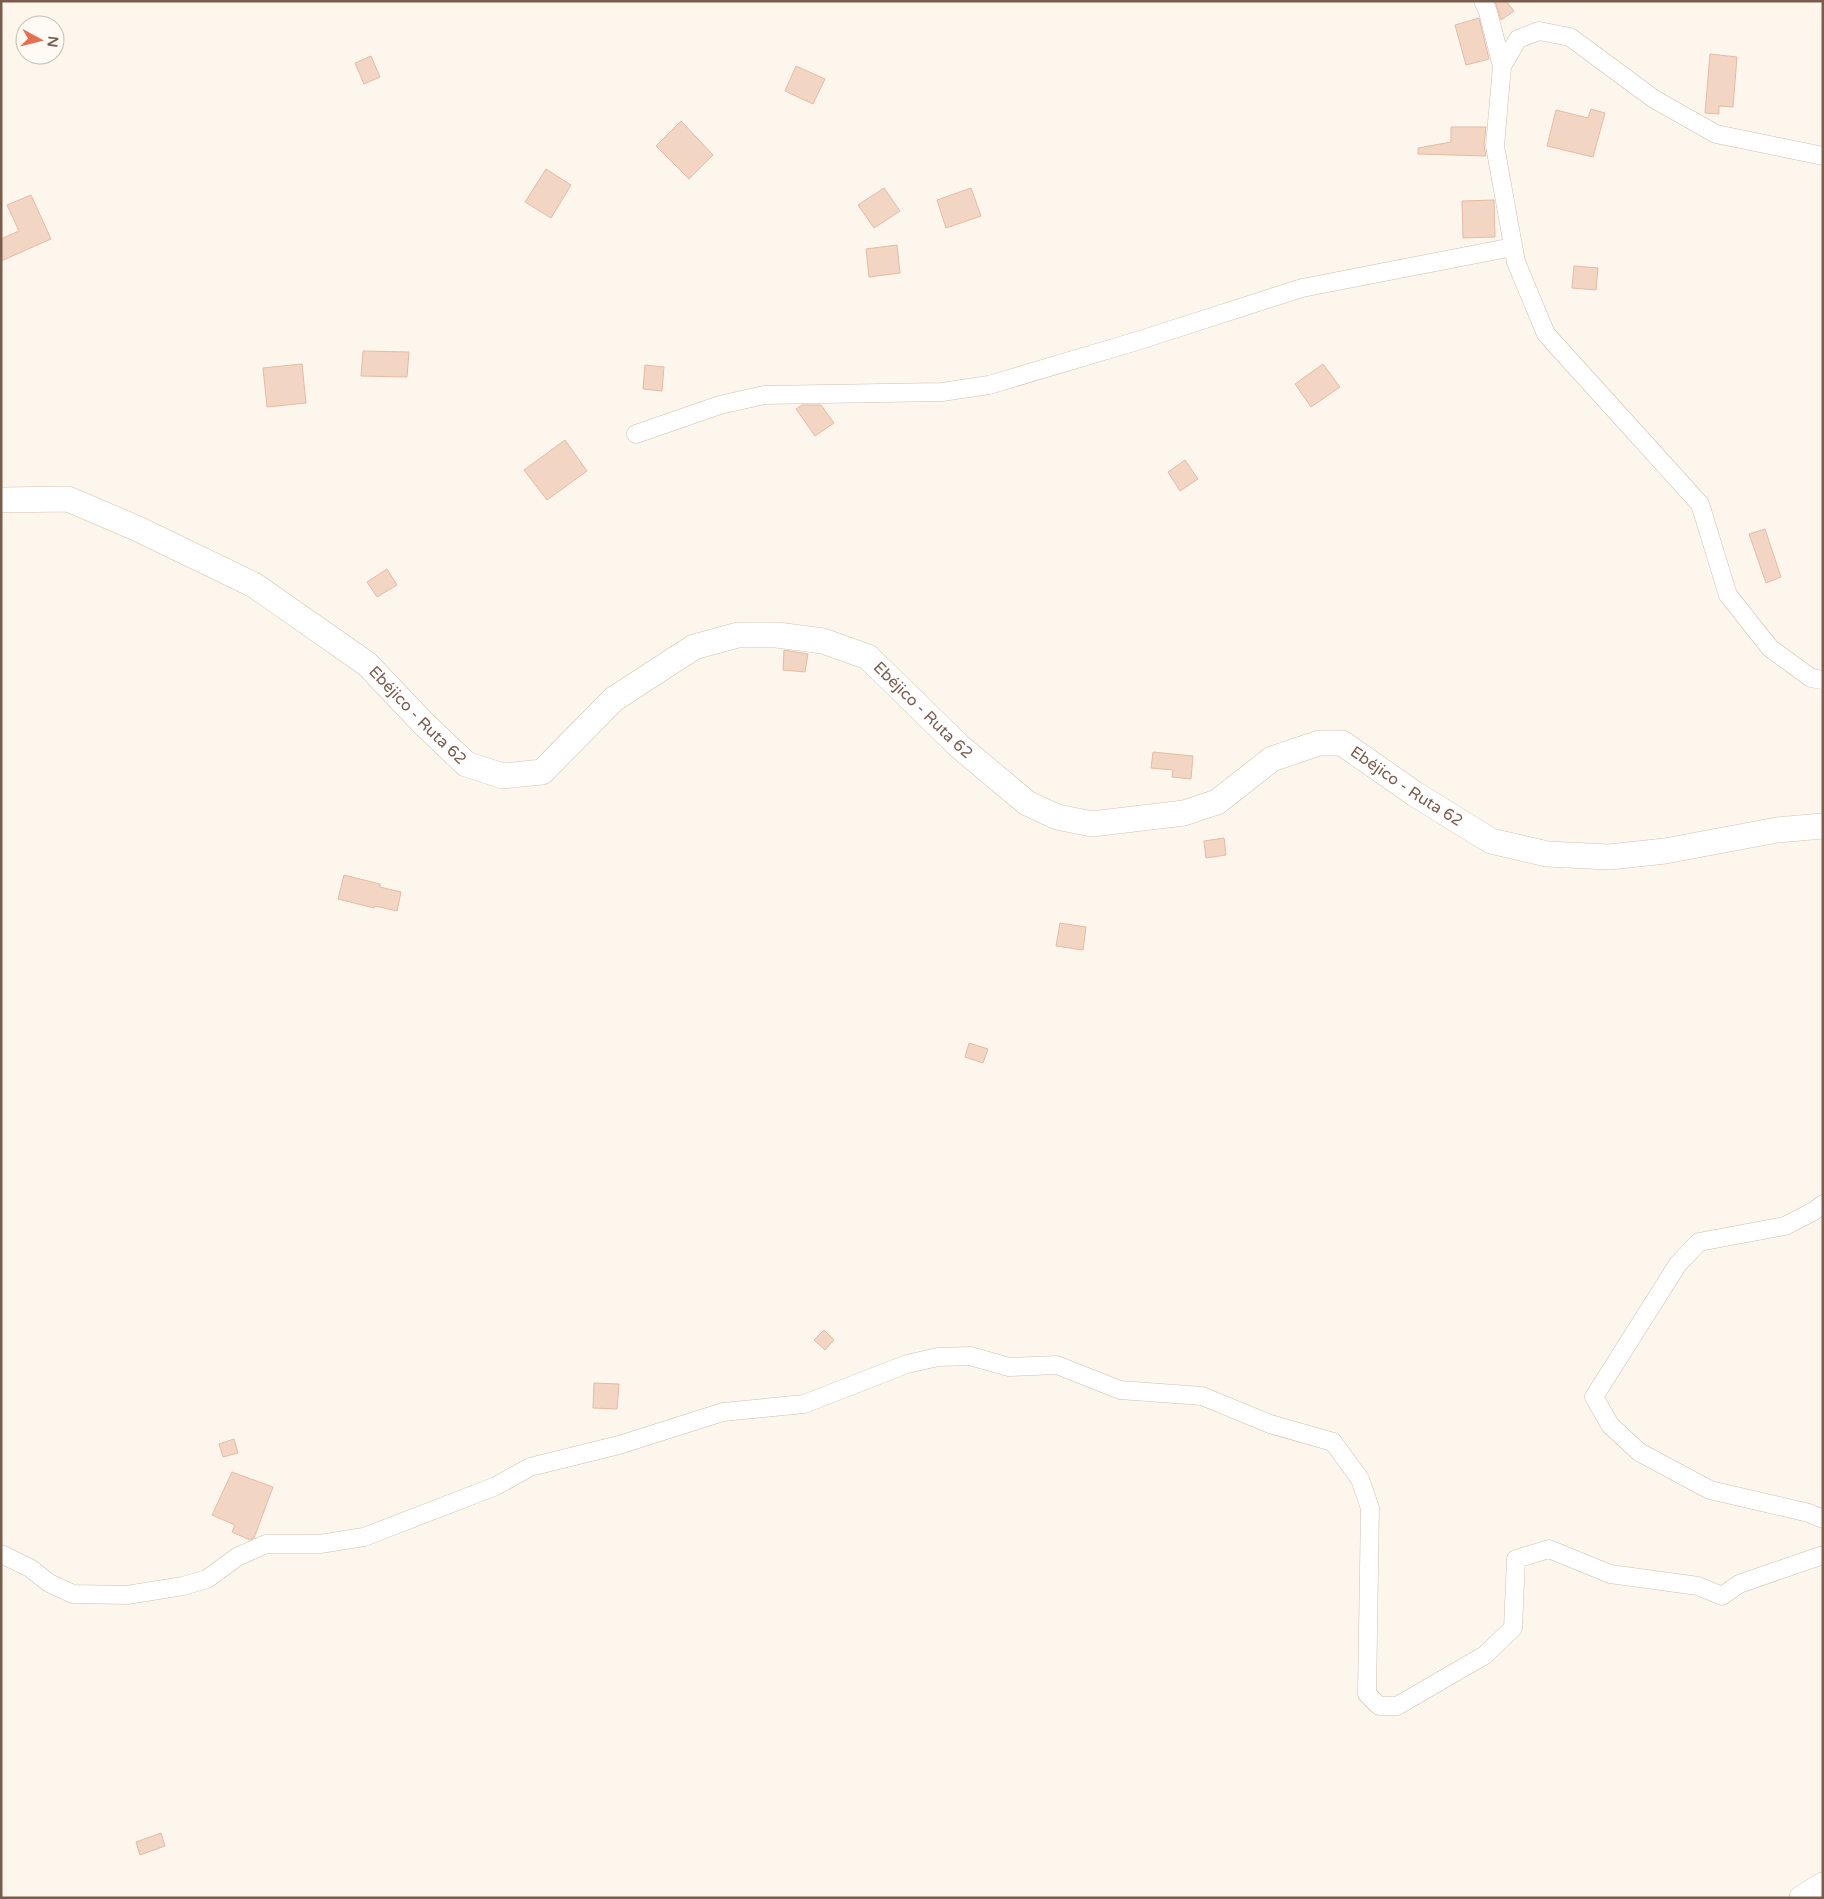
<svg xmlns="http://www.w3.org/2000/svg" width="1824" height="1899" viewBox="0 0 1824 1899" font-family="'Varela Round',sans-serif">
  <rect width="100%" height="100%" fill="#fdf6ec"/>
  <path fill="#f3d5c3" stroke="#e6bba3" d="M 1495,1 L 1506,1 L 1514,11 L 1501,20 Z
    M 1479,18 L 1489,59 L 1466,65 L 1455,25 Z
    M 1710,54 L 1737,57 L 1733,107 L 1719,106 L 1719,114 L 1705,113 Z
    M 371,56 L 380,77 L 364,84 L 355,63 Z
    M 796,66 L 825,79 L 813,104 L 785,91 Z
    M 1591,109 L 1605,113 L 1593,157 L 1547,146 L 1556,110 L 1588,118 Z
    M 681,121 L 713,155 L 689,179 L 656,146 Z
    M 1451,127 L 1486,127 L 1484,145 L 1486,156 L 1418,154 L 1418,148 L 1451,142 Z
    M 546,169 L 571,185 L 551,218 L 525,202 Z
    M 884,188 L 900,211 L 874,228 L 858,205 Z
    M 971,188 L 981,216 L 946,228 L 937,200 Z
    M 31,195 L 51,239 L 1,261 L 1,239 L 19,231 L 7,205 Z
    M 1494,200 L 1495,237 L 1463,238 L 1462,201 Z
    M 897,245 L 900,273 L 869,277 L 866,249 Z
    M 1574,266 L 1598,268 L 1596,290 L 1572,288 Z
    M 363,351 L 409,352 L 407,377 L 361,376 Z
    M 302,364 L 306,403 L 267,407 L 263,368 Z
    M 1323,364 L 1340,387 L 1311,407 L 1295,384 Z
    M 645,365 L 664,367 L 662,391 L 643,389 Z
    M 802,405 L 821,405 L 834,423 L 815,436 L 796,409 Z
    M 565,440 L 587,471 L 547,500 L 524,470 Z
    M 1185,460 L 1198,479 L 1180,491 L 1168,472 Z
    M 1765,529 L 1781,577 L 1766,583 L 1749,534 Z
    M 387,569 L 397,585 L 377,597 L 367,582 Z
    M 784,650 L 808,654 L 805,672 L 783,670 Z
    M 1153,752 L 1193,756 L 1191,779 L 1172,777 L 1173,770 L 1151,768 Z
    M 1224,838 L 1226,855 L 1206,858 L 1204,841 Z
    M 344,875 L 380,884 L 380,887 L 401,892 L 397,911 L 375,906 L 374,908 L 338,899 Z
    M 1060,923 L 1086,927 L 1083,950 L 1056,946 Z
    M 969,1043 L 988,1049 L 983,1063 L 965,1057 Z
    M 824,1330 L 834,1340 L 825,1350 L 814,1340 Z
    M 594,1383 L 619,1384 L 617,1409 L 593,1408 Z
    M 234,1439 L 238,1453 L 223,1457 L 219,1444 Z
    M 232,1472 L 273,1487 L 254,1538 L 250,1540 L 232,1532 L 235,1525 L 212,1515 Z
    M 161,1833 L 165,1846 L 140,1855 L 136,1842 Z"/>
  <g fill="none" stroke-linecap="round" stroke-linejoin="round">
    <defs>
      <path id="street" d="M 1483,1 L 1488,12 L 1502,66 L 1495,146 L 1516,262 L 1546,334 L 1700,504 L 1728,595 L 1770,648 L 1811,678 L 1823,680
        M 1502,66 L 1518,39 L 1539,31 L 1570,37 L 1654,99 L 1716,134 L 1823,156
        M 636,434 L 720,405 L 764,395 L 942,392 L 989,385 L 1137,341 L 1302,288 L 1513,247
        M 1823,1204 L 1814,1211 L 1785,1226 L 1699,1242 L 1678,1264 L 1594,1397 L 1610,1425 L 1639,1452 L 1710,1490 L 1809,1513 L 1823,1519
        M 1,1554 L 30,1568 L 49,1583 L 73,1594 L 127,1595 L 183,1586 L 207,1579 L 237,1557 L 266,1544 L 320,1544 L 364,1537 L 496,1486 L 530,1467 L 619,1445 L 723,1412 L 804,1404 L 907,1364 L 938,1357 L 970,1356 L 1009,1367 L 1057,1365 L 1120,1390 L 1202,1396 L 1270,1424 L 1333,1442 L 1360,1479 L 1370,1508 L 1367,1694 L 1379,1706 L 1397,1706 L 1485,1655 L 1513,1628 L 1516,1559 L 1549,1549 L 1610,1574 L 1698,1586 L 1722,1596 L 1739,1584 L 1823,1555"/>
      <g id="secondary">
        <path id="s1" d="M 1,500 L 68,499 L 136,528 L 254,585 L 367,664 L 424,724 L 466,764 L 503,776 L 542,772 L 614,699 L 694,647 L 738,635 L 777,635 L 823,641 L 868,657 L 959,746 L 1027,803 L 1057,817 L 1092,824 L 1184,813 L 1217,802 L 1272,759 L 1319,743 L 1342,743 L 1415,794 L 1491,841 L 1547,854 L 1609,857 L 1665,851 L 1777,830 L 1823,826"/>
        <path d="M 1802,1898 L 1823,1885"/>
      </g>
    </defs>
    <use href="#street" stroke="#d1beb0" stroke-width="19"/>
    <use href="#secondary" stroke="#d6c0b0" stroke-width="26"/>
    <use href="#street" stroke="#fff" stroke-width="18"/>
    <use href="#secondary" stroke="#fff" stroke-width="25"/>
  </g>
  <g text-anchor="middle" dominant-baseline="central" stroke-width="4.5" stroke-linejoin="round" paint-order="stroke">
    <g font-size="16" fill="#7a5c4d" stroke="#fffaf3">
      <text stroke="none"><textPath href="#s1" startOffset="1082">Ebéjico - Ruta 62</textPath></text>
      <text stroke="none"><textPath href="#s1" startOffset="482">Ebéjico - Ruta 62</textPath></text>
      <text stroke="none"><textPath href="#s1" startOffset="1638">Ebéjico - Ruta 62</textPath></text>
    </g>
  </g>
  <rect width="1824" height="1899" fill="none" stroke="#7a5c4d" stroke-width="5"/>
  <g transform="translate(40 40) rotate(97)"><circle r="24" fill="#fffaf3" stroke="#cabbb1"/>
  <path d="M0-4L9 19L0 12L-9 19Z" fill="#e76f51"/>
  <text y="-8" font-size="14" font-weight="bold" text-anchor="middle" fill="#7a5c4d">N</text>
  </g>
</svg>
